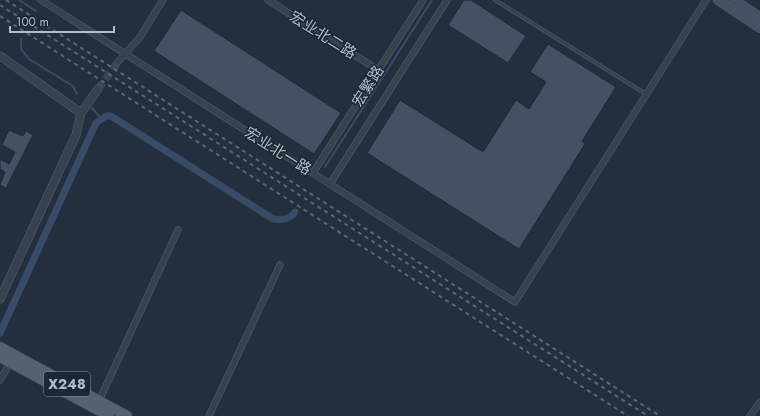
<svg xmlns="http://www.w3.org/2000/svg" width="760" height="416" viewBox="0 0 760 416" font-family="Jost,'Noto Sans SC',sans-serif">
  <rect width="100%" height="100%" fill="#242f3e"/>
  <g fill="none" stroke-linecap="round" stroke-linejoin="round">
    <path stroke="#394c67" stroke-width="2" d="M 19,0 L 36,11
      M 21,39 L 21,49 L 29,59 L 73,86 L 77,94
      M 92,108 L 101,118
      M 325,167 L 432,0"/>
    <path stroke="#394c67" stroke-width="7" d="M 0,333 L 96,123 L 106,116 L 111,116 L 273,219 C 283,220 289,220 295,212"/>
  </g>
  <path fill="#455162" stroke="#1f2835" d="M 464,0 L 471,0 L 526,36 L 508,63 L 448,25 Z
    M 181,10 L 341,113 L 314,154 L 154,51 Z
    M 548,44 L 616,87 L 582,141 L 585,144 L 519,249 L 367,153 L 400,100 L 483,152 L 516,100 L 529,109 L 546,82 L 530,72 Z
    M 9,130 L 23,136 L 26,131 L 33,135 L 6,188 L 0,185 L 5,172 L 0,169 L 0,159 L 9,164 L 15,152 L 2,145 Z"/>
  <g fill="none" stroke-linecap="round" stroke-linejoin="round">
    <path stroke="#3a4453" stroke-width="8" stroke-dasharray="8 4" stroke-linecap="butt" d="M 98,89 L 118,62"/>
    <defs>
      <path id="service" d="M 495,0 L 646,94"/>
      <path id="minor" d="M 41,0 L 515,302 L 706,0
        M 268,0 L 378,70
        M 118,62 L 140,37 L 163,0
        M 313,173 L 423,0
        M 330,184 L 447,0
        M 0,380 L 10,363
        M 99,401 L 178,230
        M 209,416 L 280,265
        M 750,416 L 760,402"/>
      <path id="tertiary" d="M 0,56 L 81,113
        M 0,299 L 76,135 L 81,113 L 98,89"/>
      <path id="secondary" d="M 718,0 L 760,28
        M 734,0 L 760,17"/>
      <path id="primary" d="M 0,347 L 127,416
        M 0,357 L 109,416"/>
    </defs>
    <use href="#service" stroke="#565f6c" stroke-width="4"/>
    <use href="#minor" stroke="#565f6c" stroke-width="7"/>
    <use href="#tertiary" stroke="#565f6c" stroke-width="9"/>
    <use href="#secondary" stroke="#565f6c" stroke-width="10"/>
    <use href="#primary" stroke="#414a57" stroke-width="11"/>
    <use href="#service" stroke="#38414e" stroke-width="3"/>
    <use href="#minor" stroke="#38414e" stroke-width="6"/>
    <use href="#tertiary" stroke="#38414e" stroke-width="8"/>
    <use href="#secondary" stroke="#465061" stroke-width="9"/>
    <use href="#primary" stroke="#56606e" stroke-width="10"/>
    <path stroke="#5a6575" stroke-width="2" stroke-dasharray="4 4" stroke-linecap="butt" d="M 6,0 L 660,416
      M 0,5 L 648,416
      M 0,16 L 628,416"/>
  </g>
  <g text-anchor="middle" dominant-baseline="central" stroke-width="3" stroke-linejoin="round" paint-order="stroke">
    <rect fill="#1d2633" stroke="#878f9c" stroke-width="1" x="44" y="372" width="46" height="24" rx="3"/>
    <g font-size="14" font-weight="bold" fill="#b4bcc9">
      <text x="67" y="384">X248</text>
    </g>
    <g font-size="15" fill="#b4bcc9" stroke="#1d2633">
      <text transform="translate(323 35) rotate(32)">宏业北二路</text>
      <text transform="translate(368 86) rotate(-58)">宏繁路</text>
      <text transform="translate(278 151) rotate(32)">宏业北一路</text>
    </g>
  </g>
  <path d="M10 26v6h104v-6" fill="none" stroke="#b4bcc9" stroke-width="2"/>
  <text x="16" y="26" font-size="12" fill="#b4bcc9" stroke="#1d2633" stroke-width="3" paint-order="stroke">100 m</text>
</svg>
